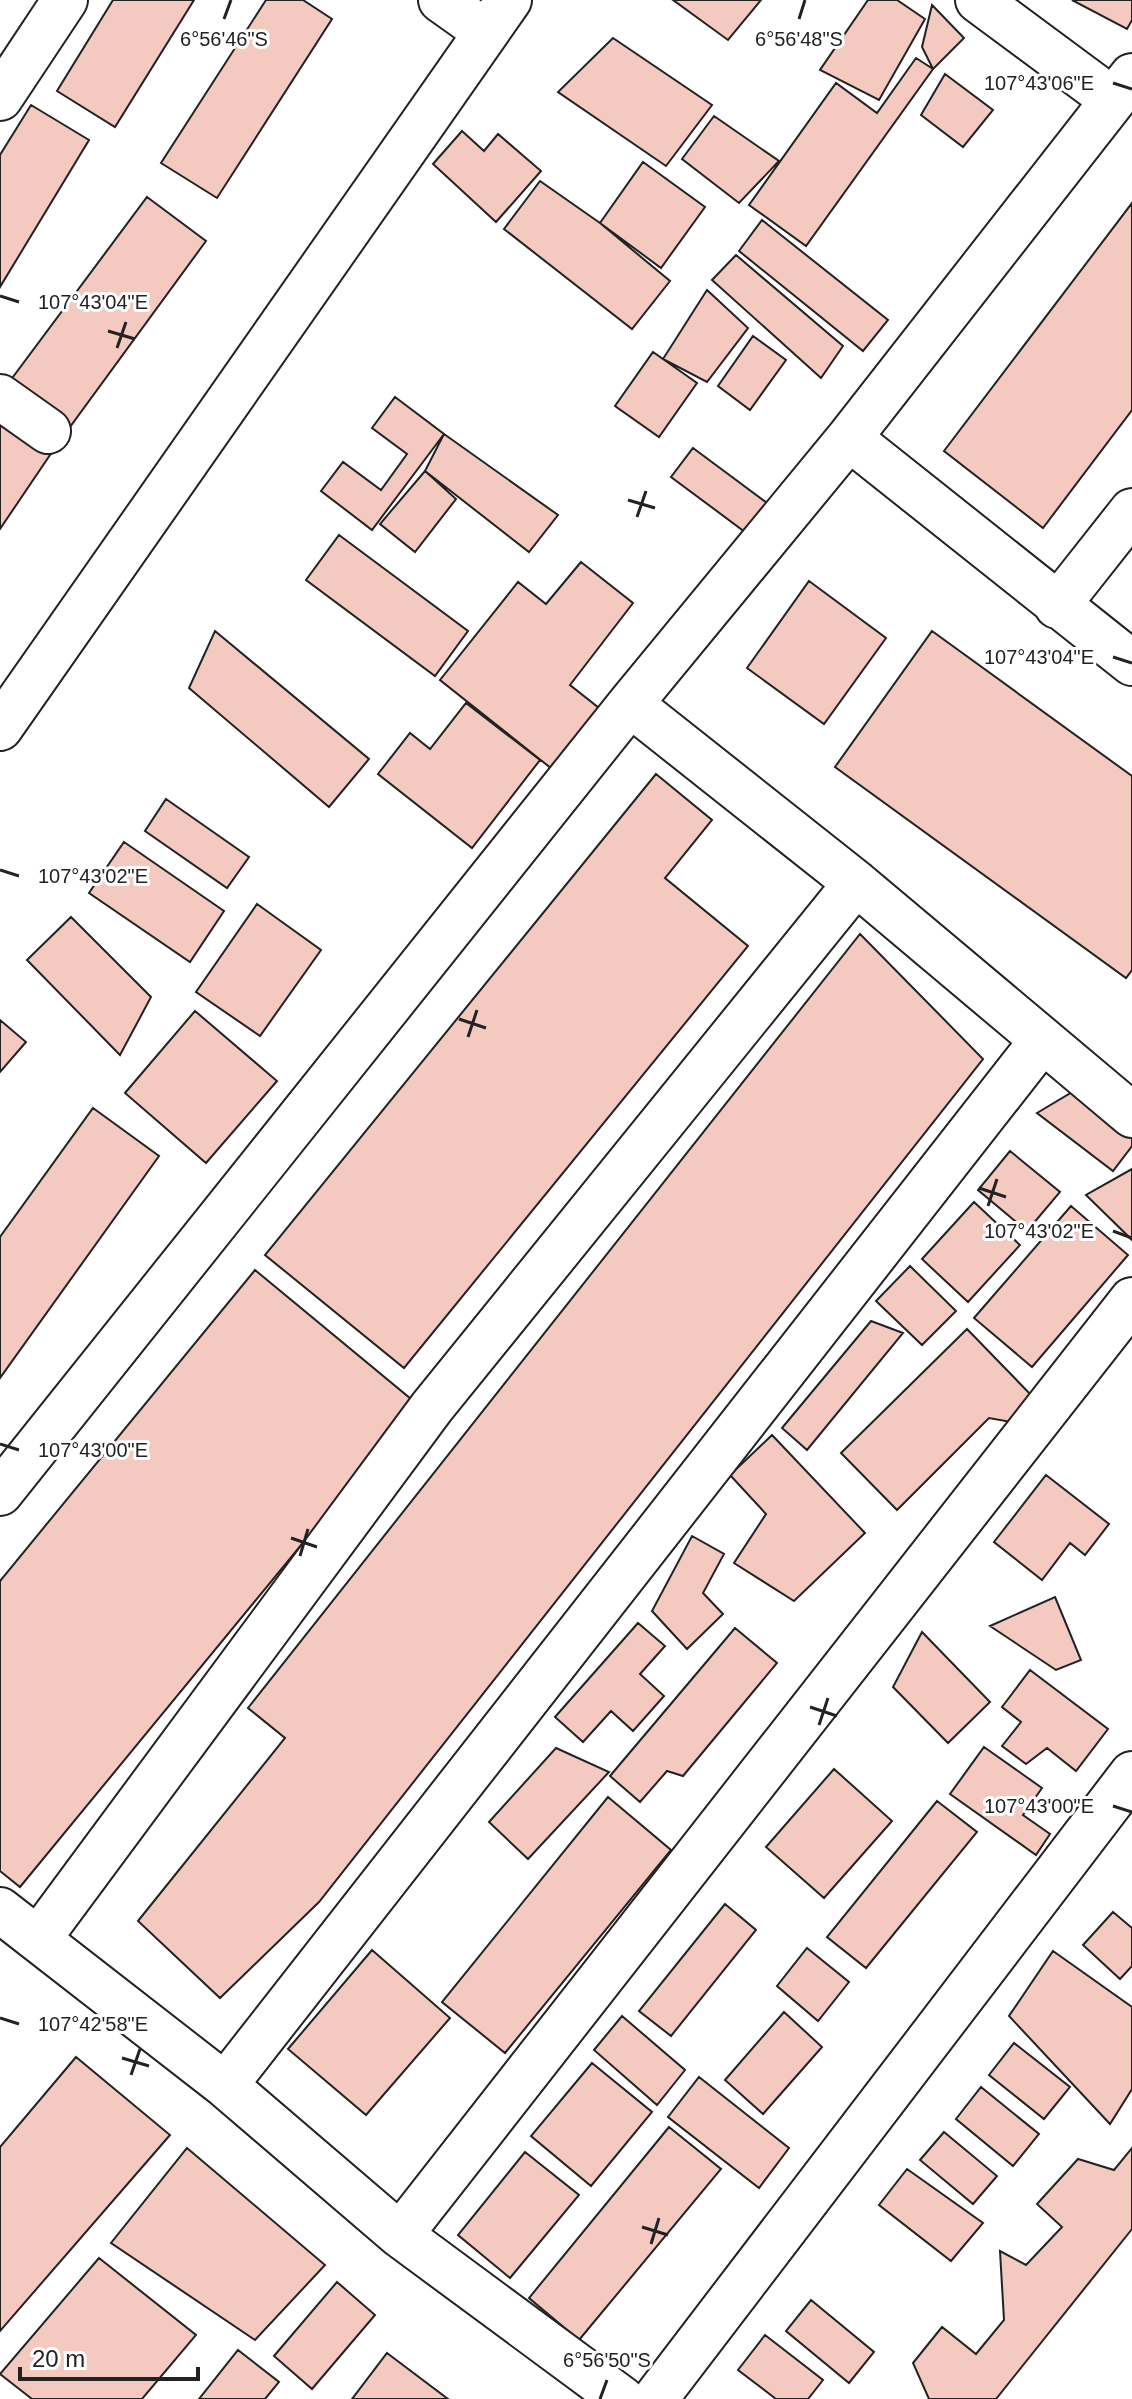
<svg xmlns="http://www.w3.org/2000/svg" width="1132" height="2399" viewBox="0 0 1132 2399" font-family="Arial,sans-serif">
  <rect width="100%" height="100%" fill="#fff"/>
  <path fill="#f3c9c0" stroke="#222" stroke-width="2" d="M 113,0 L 194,0 L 115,127 L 57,91 Z
    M 266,0 L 303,0 L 332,19 L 217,198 L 161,163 Z
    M 673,0 L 761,0 L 728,40 Z
    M 868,0 L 897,0 L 925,19 L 879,100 L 820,70 Z
    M 1072,0 L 1132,0 L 1132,20 L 1127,29 Z
    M 932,5 L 964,38 L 933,69 L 922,47 Z
    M 613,38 L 712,105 L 666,166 L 558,92 Z
    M 916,58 L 933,69 L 806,246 L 749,205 L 836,83 L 877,113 Z
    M 945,74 L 993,110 L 963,147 L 921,115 Z
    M 31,105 L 89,140 L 0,287 L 0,155 Z
    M 714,116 L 779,161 L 739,203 L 682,159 Z
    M 462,131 L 484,151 L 498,134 L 541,171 L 496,222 L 433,164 Z
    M 643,162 L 705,207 L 661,268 L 600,223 Z
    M 540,181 L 600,223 L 670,281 L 632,329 L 504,229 Z
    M 147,197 L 206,241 L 67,431 L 7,385 Z
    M 1132,203 L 1132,410 L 1043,528 L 944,451 Z
    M 762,220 L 888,320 L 863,351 L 739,251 Z
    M 736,255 L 843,346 L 821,378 L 712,280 Z
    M 707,290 L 748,328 L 707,382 L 663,359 Z
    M 753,336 L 786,360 L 750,410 L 718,386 Z
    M 653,352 L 697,383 L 659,437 L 615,406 Z
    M 395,397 L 444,434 L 372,530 L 321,491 L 343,462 L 381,490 L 407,454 L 372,428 Z
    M 0,417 L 52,452 L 0,529 Z
    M 444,434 L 558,515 L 529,552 L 425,471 Z
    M 693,448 L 767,503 L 745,532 L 671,477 Z
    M 425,471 L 456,499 L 415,552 L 380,524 Z
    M 339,535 L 468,631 L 435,676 L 306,580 Z
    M 581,562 L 633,603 L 570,685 L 599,708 L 552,769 L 440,680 L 518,582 L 546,604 Z
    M 809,581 L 886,638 L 824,724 L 747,668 Z
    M 215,631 L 369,759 L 329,807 L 189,688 Z
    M 932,631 L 1132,776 L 1132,970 L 1126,978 L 835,767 Z
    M 466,703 L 540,760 L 472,848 L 378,774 L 410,733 L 430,749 Z
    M 656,774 L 712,820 L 665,878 L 748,946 L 404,1368 L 265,1255 Z
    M 166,799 L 249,857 L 227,888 L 145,831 Z
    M 124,842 L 224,911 L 190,962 L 89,893 Z
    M 257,904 L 321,950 L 260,1036 L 196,992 Z
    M 71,917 L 151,997 L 120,1055 L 27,960 Z
    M 860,934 L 983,1059 L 319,1902 L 220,1998 L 138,1921 L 285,1738 L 248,1708 Z
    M 195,1011 L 277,1081 L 206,1163 L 125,1093 Z
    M 0,1020 L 26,1042 L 0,1072 Z
    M 1074,1091 L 1132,1134 L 1132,1146 L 1113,1171 L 1037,1113 Z
    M 93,1108 L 159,1156 L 0,1378 L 0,1237 Z
    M 1010,1151 L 1060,1192 L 1027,1231 L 978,1190 Z
    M 1132,1169 L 1132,1240 L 1086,1195 Z
    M 974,1202 L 1020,1245 L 968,1302 L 922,1259 Z
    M 1071,1206 L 1128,1255 L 1032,1367 L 974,1318 Z
    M 910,1266 L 956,1311 L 922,1345 L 876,1301 Z
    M 255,1270 L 417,1404 L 20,1887 L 0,1871 L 0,1581 Z
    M 871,1321 L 903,1333 L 807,1450 L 782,1428 Z
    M 967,1329 L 1034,1398 L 1011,1422 L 989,1418 L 897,1510 L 841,1453 Z
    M 772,1435 L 865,1533 L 794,1601 L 734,1563 L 766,1514 L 730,1475 Z
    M 1046,1475 L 1109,1524 L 1085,1555 L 1070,1543 L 1042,1580 L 994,1542 Z
    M 692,1536 L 724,1554 L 703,1593 L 723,1614 L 687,1649 L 652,1611 Z
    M 1055,1597 L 1081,1660 L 1056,1670 L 990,1626 Z
    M 638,1623 L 665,1646 L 640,1674 L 664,1696 L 633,1731 L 611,1711 L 583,1742 L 555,1717 Z
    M 735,1628 L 777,1663 L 683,1776 L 667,1771 L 640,1802 L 610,1776 Z
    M 922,1632 L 990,1702 L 948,1743 L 893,1687 Z
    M 1030,1670 L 1108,1729 L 1076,1771 L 1047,1748 L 1026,1764 L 1002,1746 L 1021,1722 L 1002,1707 Z
    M 984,1747 L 1042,1788 L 1023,1815 L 1050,1834 L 1036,1855 L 950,1794 Z
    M 556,1748 L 609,1772 L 528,1859 L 489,1822 Z
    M 834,1769 L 892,1821 L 824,1898 L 766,1847 Z
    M 608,1797 L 671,1850 L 505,2053 L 442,2002 Z
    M 937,1801 L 977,1832 L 866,1968 L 827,1937 Z
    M 725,1904 L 756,1930 L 671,2036 L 639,2011 Z
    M 1113,1912 L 1132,1928 L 1132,1966 L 1120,1979 L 1083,1945 Z
    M 807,1948 L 849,1982 L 818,2021 L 777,1986 Z
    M 372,1950 L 450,2018 L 366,2115 L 288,2049 Z
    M 1053,1951 L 1132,2007 L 1132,2089 L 1110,2124 L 1009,2016 Z
    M 784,2012 L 822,2047 L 763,2114 L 725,2080 Z
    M 622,2016 L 685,2070 L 657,2105 L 594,2050 Z
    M 1014,2043 L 1070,2087 L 1044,2119 L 989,2075 Z
    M 76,2057 L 170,2135 L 0,2331 L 0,2147 Z
    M 592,2063 L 652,2112 L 591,2186 L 531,2136 Z
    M 699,2077 L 789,2148 L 759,2188 L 668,2117 Z
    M 981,2087 L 1039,2134 L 1013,2166 L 956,2119 Z
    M 669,2127 L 721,2169 L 579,2340 L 529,2298 Z
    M 944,2132 L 997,2176 L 973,2204 L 920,2160 Z
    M 187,2148 L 325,2265 L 255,2340 L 111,2243 Z
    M 1132,2148 L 1132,2229 L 996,2399 L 929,2399 L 913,2363 L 942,2327 L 976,2354 L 1004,2320 L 1000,2251 L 1026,2265 L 1062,2227 L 1037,2204 L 1078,2159 L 1114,2170 Z
    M 525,2152 L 579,2195 L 510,2278 L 458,2235 Z
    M 907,2169 L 983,2223 L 951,2261 L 879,2205 Z
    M 99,2258 L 196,2335 L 142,2399 L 32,2399 L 0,2374 Z
    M 337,2282 L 375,2315 L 312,2389 L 274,2356 Z
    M 811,2300 L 874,2352 L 849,2383 L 786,2331 Z
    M 765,2335 L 823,2380 L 808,2399 L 776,2399 L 738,2370 Z
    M 238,2350 L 279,2382 L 265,2399 L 199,2399 Z
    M 387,2353 L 448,2399 L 352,2399 Z"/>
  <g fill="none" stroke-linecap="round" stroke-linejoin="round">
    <defs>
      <path id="minor" d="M 441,0 L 486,32
        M 978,0 L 1113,100
        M 0,98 L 65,0
        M 0,397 L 48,431
        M 849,438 L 1132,663
        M 1057,606 L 1132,511
        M 630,704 L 856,883 L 1132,1115
        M 0,728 L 509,0
        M 0,1493 L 630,704 L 849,438 L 1132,76
        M 0,1910 L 225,2085 L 400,2235 L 622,2399
        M 39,1938 L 432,1407 L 856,883
        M 225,2085 L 1041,1042
        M 400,2235 L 1132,1300
        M 655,2399 L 1132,1774"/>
    </defs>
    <use href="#minor" stroke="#222" stroke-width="48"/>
    <use href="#minor" stroke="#fff" stroke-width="44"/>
  </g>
  <path fill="none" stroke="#222" stroke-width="3" d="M 224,19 L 231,0M 799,19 L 805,0M 1113,83 L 1132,89M 0,296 L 19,302M 108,331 L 135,339M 117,348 L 126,322M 628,500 L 655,508M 637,517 L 646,491M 1113,657 L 1132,663M 0,870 L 19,876M 459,1019 L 486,1028M 468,1037 L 477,1010M 979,1188 L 1006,1197M 988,1206 L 997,1179M 1113,1231 L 1132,1238M 0,1444 L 19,1450M 291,1538 L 317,1547M 300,1556 L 308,1529M 810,1707 L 837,1716M 819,1725 L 828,1698M 1113,1806 L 1132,1812M 0,2018 L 19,2024M 122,2058 L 149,2066M 131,2075 L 140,2049M 642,2227 L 668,2235M 651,2244 L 659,2218M 600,2399 L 607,2380"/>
  <g font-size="20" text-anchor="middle" fill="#222" stroke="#fff" stroke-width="6" stroke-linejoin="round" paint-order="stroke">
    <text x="224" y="46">6°56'46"S</text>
    <text x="799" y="46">6°56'48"S</text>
    <text x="1039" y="90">107°43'06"E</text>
    <text x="93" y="309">107°43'04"E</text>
    <text x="1039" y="664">107°43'04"E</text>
    <text x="93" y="883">107°43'02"E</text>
    <text x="1039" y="1238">107°43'02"E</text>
    <text x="93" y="1457">107°43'00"E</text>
    <text x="1039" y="1813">107°43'00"E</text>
    <text x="93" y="2031">107°42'58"E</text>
    <text x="607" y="2367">6°56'50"S</text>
  </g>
  <path d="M20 2367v12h178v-12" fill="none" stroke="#222222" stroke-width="4"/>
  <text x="32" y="2367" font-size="24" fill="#222222" stroke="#ffffff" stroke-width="6" paint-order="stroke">20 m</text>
</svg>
